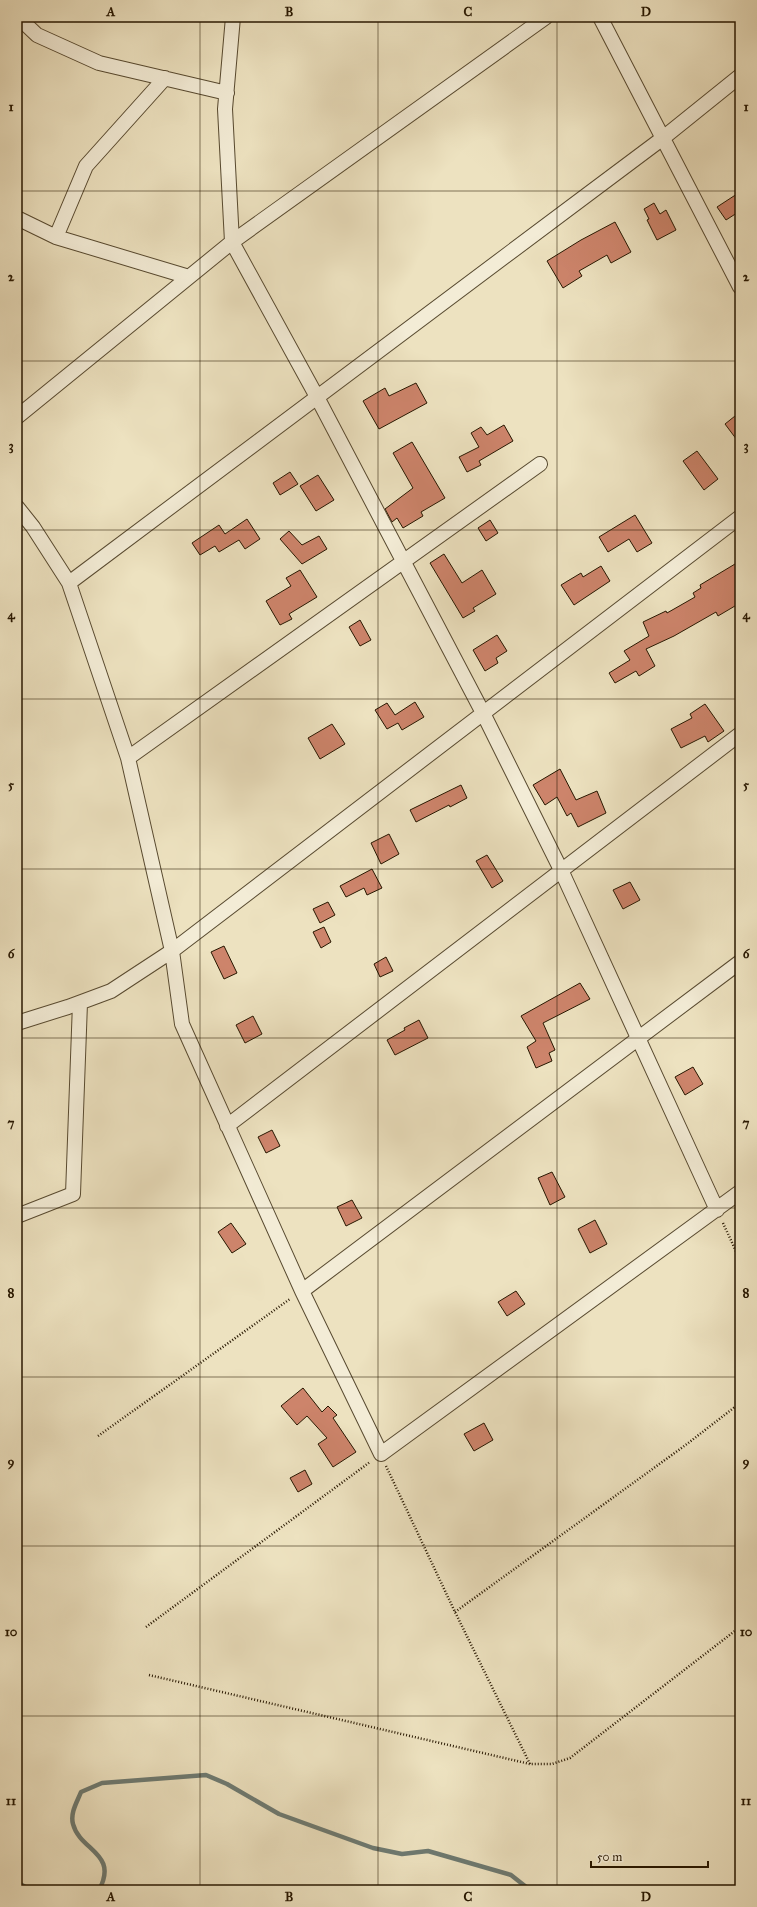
<svg xmlns="http://www.w3.org/2000/svg" width="757" height="1907" viewBox="0 0 757 1907" font-family="'IM FELL Great Primer',serif">
  <rect width="100%" height="100%" fill="#ede2c0"/>
  <filter id="stains"><feTurbulence type="fractalNoise" baseFrequency=".005" numOctaves="4"/><feColorMatrix values="0 0 0 0 .2 0 0 0 0 .09 0 0 0 0 .02 0 0 0 .5 -.17"/></filter>
  <radialGradient id="worn" r=".72"><stop offset=".6" stop-color="#630" stop-opacity="0"/><stop offset="1" stop-color="#630" stop-opacity=".3"/></radialGradient>
  <g fill="none" stroke-linecap="round" stroke-linejoin="round">
    <path stroke="#6e7a71" stroke-width="4.5" d="M 17,1882 L 30,1890
      M 99,1890 C 119,1853 80,1851 73,1824 C 70,1813 77,1802 81,1792 L 102,1783 L 206,1775 L 227,1784 L 279,1814 L 373,1848 L 402,1854 L 428,1851 L 511,1875 L 530,1890"/>
  </g>
  <path fill="#cd846b" stroke="#271700" d="M 740,192 L 740,211 L 726,220 L 717,207 Z
    M 654,203 L 660,214 L 666,210 L 676,230 L 657,240 L 647,220 L 649,219 L 644,209 Z
    M 615,222 L 631,252 L 611,263 L 607,255 L 579,271 L 582,276 L 563,288 L 547,261 L 581,240 Z
    M 416,383 L 427,403 L 379,429 L 363,401 L 385,388 L 389,396 Z
    M 740,412 L 740,444 L 725,424 Z
    M 504,425 L 513,441 L 479,461 L 481,465 L 467,472 L 459,457 L 479,447 L 471,433 L 481,427 L 487,435 Z
    M 412,442 L 445,498 L 421,512 L 423,516 L 403,528 L 397,518 L 392,522 L 385,509 L 413,488 L 393,453 Z
    M 697,451 L 718,479 L 704,490 L 683,461 Z
    M 290,472 L 298,484 L 280,495 L 273,483 Z
    M 318,475 L 334,500 L 316,511 L 300,486 Z
    M 635,515 L 652,543 L 637,552 L 629,539 L 608,552 L 599,537 Z
    M 247,519 L 260,539 L 245,549 L 239,540 L 219,552 L 215,546 L 200,555 L 192,543 L 219,525 L 225,534 Z
    M 490,520 L 498,533 L 486,541 L 478,528 Z
    M 289,531 L 302,545 L 319,536 L 327,549 L 302,564 L 280,539 Z
    M 444,554 L 462,583 L 482,570 L 496,594 L 473,608 L 475,611 L 463,618 L 430,563 Z
    M 740,561 L 740,603 L 718,616 L 716,612 L 674,636 L 646,649 L 655,666 L 639,676 L 636,671 L 615,683 L 609,673 L 630,660 L 624,651 L 649,636 L 643,622 L 666,611 L 667,613 L 695,597 L 693,593 L 701,588 L 700,585 Z
    M 601,566 L 610,581 L 574,605 L 561,585 L 581,573 L 583,577 Z
    M 300,570 L 317,597 L 289,614 L 292,619 L 280,625 L 266,601 L 291,586 L 286,578 Z
    M 360,620 L 371,640 L 360,646 L 349,627 Z
    M 497,635 L 507,651 L 496,658 L 498,663 L 485,671 L 473,650 Z
    M 415,702 L 424,717 L 402,730 L 398,723 L 387,729 L 375,710 L 387,703 L 395,715 Z
    M 705,704 L 724,731 L 708,742 L 705,736 L 681,748 L 671,729 L 692,718 L 690,714 Z
    M 332,724 L 345,744 L 320,759 L 308,738 Z
    M 560,769 L 576,800 L 597,791 L 606,813 L 578,827 L 571,813 L 567,816 L 557,797 L 545,805 L 533,785 Z
    M 461,785 L 467,798 L 450,807 L 449,805 L 416,822 L 410,810 Z
    M 389,834 L 399,854 L 381,864 L 371,843 Z
    M 487,855 L 503,881 L 492,888 L 476,861 Z
    M 372,869 L 382,888 L 367,895 L 364,888 L 346,897 L 340,886 Z
    M 630,882 L 640,900 L 623,909 L 613,890 Z
    M 328,902 L 335,915 L 320,923 L 313,909 Z
    M 324,927 L 331,942 L 321,948 L 313,932 Z
    M 224,946 L 237,973 L 224,979 L 211,952 Z
    M 386,957 L 393,971 L 380,977 L 374,964 Z
    M 580,983 L 590,999 L 543,1023 L 555,1050 L 549,1053 L 552,1061 L 536,1068 L 527,1047 L 536,1041 L 521,1016 Z
    M 253,1016 L 262,1034 L 245,1043 L 236,1025 Z
    M 419,1020 L 428,1038 L 395,1055 L 387,1040 L 405,1030 L 404,1028 Z
    M 693,1067 L 703,1084 L 685,1095 L 675,1077 Z
    M 272,1130 L 280,1146 L 266,1153 L 258,1137 Z
    M 552,1172 L 565,1197 L 550,1205 L 538,1178 Z
    M 352,1200 L 362,1218 L 346,1226 L 337,1207 Z
    M 595,1220 L 607,1244 L 590,1253 L 578,1229 Z
    M 231,1223 L 246,1244 L 232,1253 L 218,1232 Z
    M 516,1291 L 525,1304 L 507,1316 L 498,1302 Z
    M 303,1388 L 322,1412 L 328,1406 L 337,1415 L 333,1418 L 356,1452 L 333,1467 L 318,1444 L 327,1438 L 307,1416 L 297,1425 L 281,1406 Z
    M 484,1423 L 493,1440 L 474,1451 L 464,1434 Z
    M 305,1470 L 312,1484 L 298,1492 L 290,1478 Z"/>
  <g fill="none" stroke-linecap="round" stroke-linejoin="round">
    <defs>
      <path id="minor" d="M 18,17 L 37,35 L 99,63 L 227,93
        M 233,17 L 225,109 L 232,242 L 317,397 L 483,713 L 561,870 L 717,1210
        M 600,17 L 740,287
        M 17,218 L 56,237 L 189,277
        M 56,237 L 86,166 L 165,78
        M 17,417 L 232,242 L 546,17
        M 17,507 L 33,527 L 69,583 L 128,758 L 172,951 L 182,1024 L 302,1291 L 381,1454 L 740,1192
        M 69,583 L 663,138 L 740,76
        M 128,758 L 540,464
        M 17,1023 L 68,1007 L 111,991 L 172,951 L 740,517
        M 227,1126 L 740,734
        M 17,1216 L 73,1194 L 80,1003
        M 302,1291 L 740,962"/>
    </defs>
    <use href="#minor" stroke="#584a30" stroke-width="16"/>
    <path stroke="#271700" stroke-width="2.5" stroke-dasharray="1 2" stroke-linecap="butt" d="M 723,1223 L 740,1260
      M 98,1436 L 290,1299
      M 386,1466 L 455,1612 L 530,1764
      M 455,1612 L 687,1444 L 740,1403
      M 146,1627 L 370,1462
      M 149,1675 L 530,1764 L 552,1764 L 570,1758 L 740,1627"/>
    <use href="#minor" stroke="#f3ecd6" stroke-width="14"/>
  </g>
  <path fill="none" stroke="#271700" stroke-width="1" stroke-opacity="0.55" d="M 200,17 L 200,1890M 378,17 L 378,1890M 557,17 L 557,1890M 17,191 L 740,191M 17,361 L 740,361M 17,530 L 740,530M 17,699 L 740,699M 17,869 L 740,869M 17,1038 L 740,1038M 17,1208 L 740,1208M 17,1377 L 740,1377M 17,1546 L 740,1546M 17,1716 L 740,1716"/>
  <rect width="757" height="1907" fill="none" stroke="#ede2c0" stroke-width="44"/>
  <path d="M591 1861v6h117v-6" fill="none" stroke="#271700" stroke-width="2"/>
  <text x="597" y="1861" font-size="12" fill="#271700" stroke="#f3ecd6" stroke-width="3" paint-order="stroke">50 m</text>
  <rect x="22" y="22" width="713" height="1863" fill="none" stroke="#271700" stroke-width="1.5"/>
  <g font-size="13" text-anchor="middle" font-weight="bold" fill="#271700">
    <text x="111" y="16">A</text>
    <text x="289" y="16">B</text>
    <text x="468" y="16">C</text>
    <text x="646" y="16">D</text>
    <text x="11" y="111">1</text>
    <text x="746" y="111">1</text>
    <text x="11" y="281">2</text>
    <text x="746" y="281">2</text>
    <text x="11" y="450">3</text>
    <text x="746" y="450">3</text>
    <text x="11" y="619">4</text>
    <text x="746" y="619">4</text>
    <text x="11" y="789">5</text>
    <text x="746" y="789">5</text>
    <text x="11" y="958">6</text>
    <text x="746" y="958">6</text>
    <text x="11" y="1127">7</text>
    <text x="746" y="1127">7</text>
    <text x="11" y="1297">8</text>
    <text x="746" y="1297">8</text>
    <text x="11" y="1466">9</text>
    <text x="746" y="1466">9</text>
    <text x="11" y="1636">10</text>
    <text x="746" y="1636">10</text>
    <text x="11" y="1805">11</text>
    <text x="746" y="1805">11</text>
    <text x="111" y="1901">A</text>
    <text x="289" y="1901">B</text>
    <text x="468" y="1901">C</text>
    <text x="646" y="1901">D</text>
  </g>
  <rect width="100%" height="100%" filter="url(#stains)"/>
  <rect width="100%" height="100%" fill="url(#worn)"/>
</svg>
